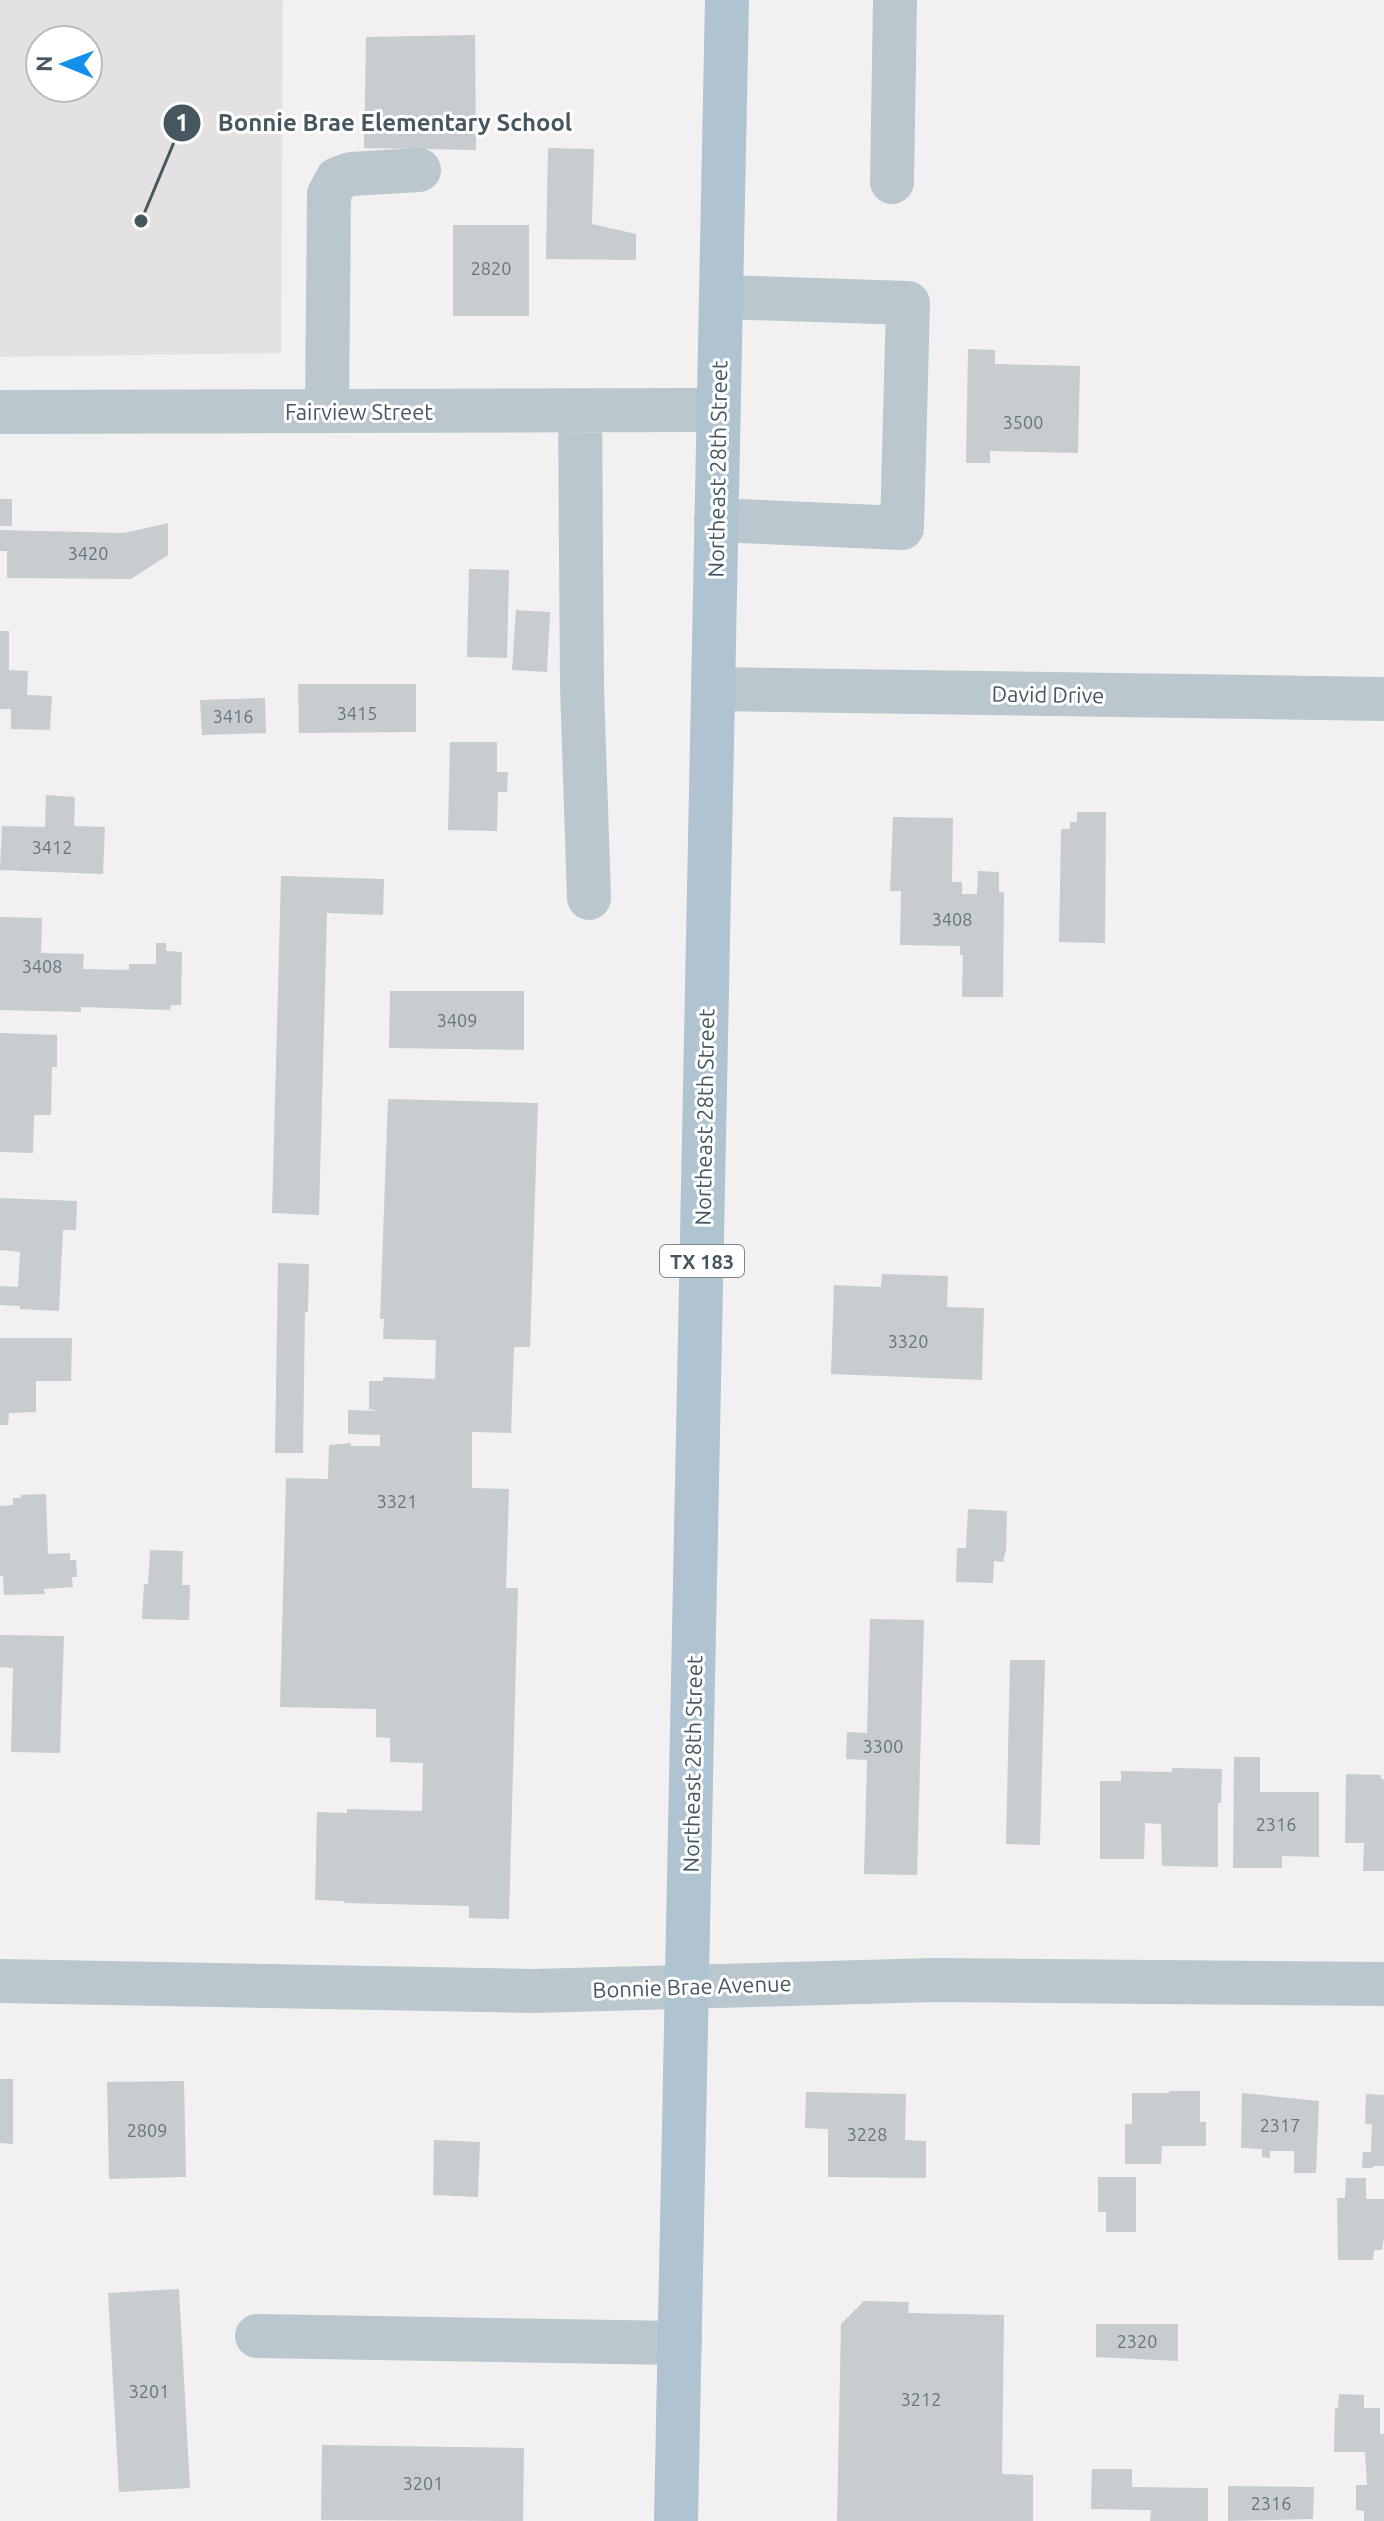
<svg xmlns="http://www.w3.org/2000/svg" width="1384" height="2521" viewBox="0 0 1384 2521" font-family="Ubuntu,sans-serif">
  <rect width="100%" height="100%" fill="#f3f0f1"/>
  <path fill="#e4e1e3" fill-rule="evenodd" d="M 0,0 L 283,0 L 281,353 L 0,357 ZM 40,40 L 88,40 L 88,88 L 40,88 Z"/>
  <path fill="#c7ccd0" d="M 475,35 L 476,150 L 364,148 L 366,37 Z
    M 548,148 L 594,149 L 592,224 L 636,234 L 636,260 L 546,259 Z
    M 453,225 L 529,225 L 529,316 L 453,316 Z
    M 968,349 L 995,350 L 995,364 L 1080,366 L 1078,453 L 990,451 L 990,463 L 966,463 Z
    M 0,499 L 12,499 L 12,526 L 0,526 Z
    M 168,523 L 168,555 L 131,579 L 7,578 L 7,551 L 0,551 L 0,530 L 124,533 Z
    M 469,569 L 509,570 L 507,658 L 467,657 Z
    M 516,610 L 550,612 L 547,672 L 512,670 Z
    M 0,631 L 9,631 L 9,670 L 28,671 L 27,695 L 52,696 L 50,730 L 11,729 L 11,709 L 0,709 Z
    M 298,684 L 416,684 L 416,732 L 299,733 Z
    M 265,698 L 266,733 L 202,735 L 200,700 Z
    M 450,742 L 497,742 L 497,772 L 508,772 L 507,792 L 498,792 L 497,831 L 448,830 Z
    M 46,795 L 75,797 L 74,826 L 105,827 L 103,874 L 0,870 L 2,826 L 45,827 Z
    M 1077,812 L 1106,812 L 1105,943 L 1059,942 L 1061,829 L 1070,829 L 1070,822 L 1077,822 Z
    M 893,817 L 953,818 L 952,882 L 962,882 L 962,894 L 977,894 L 978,871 L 999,872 L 999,892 L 1004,892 L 1003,997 L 962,997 L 963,955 L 960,955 L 960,946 L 900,945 L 901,891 L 890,891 Z
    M 281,876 L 384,879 L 383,915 L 327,913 L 319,1215 L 272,1213 Z
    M 0,917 L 42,918 L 41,953 L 84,954 L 83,969 L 129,970 L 129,964 L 156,964 L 156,943 L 166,943 L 166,951 L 182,952 L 181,1005 L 171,1005 L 170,1010 L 81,1007 L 81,1012 L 0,1010 Z
    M 390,991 L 524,991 L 524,1050 L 389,1048 Z
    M 0,1033 L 57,1035 L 57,1067 L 52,1067 L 51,1115 L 34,1115 L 33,1153 L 0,1152 Z
    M 388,1099 L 538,1103 L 530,1347 L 514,1347 L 511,1433 L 472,1432 L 472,1488 L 509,1489 L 506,1588 L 518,1588 L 509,1919 L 469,1918 L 469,1906 L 344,1903 L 345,1901 L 315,1900 L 317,1812 L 347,1813 L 347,1809 L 422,1811 L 423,1763 L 390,1762 L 390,1738 L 376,1737 L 376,1709 L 280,1707 L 286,1478 L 328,1479 L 329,1445 L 351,1443 L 350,1446 L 380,1446 L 380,1435 L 348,1434 L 348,1410 L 380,1411 L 369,1409 L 369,1381 L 383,1381 L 383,1377 L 435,1379 L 436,1340 L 383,1339 L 384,1319 L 380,1319 Z
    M 0,1198 L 77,1201 L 76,1230 L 63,1230 L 59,1311 L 20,1309 L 20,1306 L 0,1305 L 0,1286 L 18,1287 L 20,1252 L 0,1250 Z
    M 278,1263 L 309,1264 L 308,1312 L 305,1312 L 303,1453 L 275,1453 Z
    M 882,1274 L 948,1276 L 947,1307 L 984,1308 L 982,1380 L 831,1374 L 834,1285 L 881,1287 Z
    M 0,1338 L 72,1338 L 71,1381 L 36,1381 L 36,1412 L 9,1413 L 8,1425 L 0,1425 Z
    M 46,1494 L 48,1554 L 70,1553 L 70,1560 L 76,1560 L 77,1577 L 72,1577 L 73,1587 L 44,1589 L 45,1594 L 4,1595 L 3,1576 L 0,1576 L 0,1506 L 13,1505 L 13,1498 L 21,1498 L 21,1495 Z
    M 968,1509 L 1007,1511 L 1006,1550 L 1003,1562 L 994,1561 L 993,1583 L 956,1582 L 957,1548 L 966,1548 Z
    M 150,1550 L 183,1551 L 182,1585 L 190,1585 L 189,1620 L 142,1619 L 144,1584 L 148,1584 Z
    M 870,1619 L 924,1620 L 917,1875 L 864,1874 L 867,1760 L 846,1759 L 847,1732 L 867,1733 Z
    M 0,1635 L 64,1636 L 60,1753 L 11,1752 L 13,1668 L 0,1667 Z
    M 1010,1660 L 1045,1660 L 1040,1845 L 1006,1844 Z
    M 1234,1757 L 1260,1757 L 1260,1792 L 1319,1792 L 1319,1857 L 1282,1856 L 1282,1868 L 1233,1868 Z
    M 1172,1768 L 1222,1769 L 1221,1803 L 1218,1803 L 1218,1867 L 1162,1866 L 1161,1824 L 1145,1823 L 1144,1859 L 1100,1859 L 1100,1781 L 1121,1781 L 1121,1771 L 1172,1772 Z
    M 1346,1774 L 1381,1775 L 1381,1779 L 1384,1779 L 1384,1871 L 1363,1871 L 1364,1843 L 1345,1843 Z
    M 0,2079 L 13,2079 L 13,2144 L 0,2143 Z
    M 184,2081 L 186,2177 L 109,2179 L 107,2082 Z
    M 1169,2091 L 1200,2091 L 1200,2122 L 1206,2122 L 1206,2146 L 1162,2146 L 1161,2164 L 1125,2164 L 1125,2124 L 1132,2124 L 1132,2093 L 1169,2093 Z
    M 806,2092 L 906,2094 L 905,2140 L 926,2141 L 926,2178 L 828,2177 L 828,2129 L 805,2128 Z
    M 1242,2093 L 1319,2101 L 1316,2173 L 1294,2173 L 1294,2151 L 1270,2151 L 1270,2158 L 1262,2157 L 1262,2149 L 1241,2148 Z
    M 1366,2094 L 1384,2095 L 1384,2166 L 1373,2166 L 1373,2168 L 1362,2168 L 1363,2152 L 1371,2152 L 1372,2124 L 1365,2124 Z
    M 434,2140 L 480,2142 L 478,2197 L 433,2195 Z
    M 1098,2177 L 1136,2177 L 1136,2232 L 1106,2232 L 1106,2212 L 1098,2212 Z
    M 1346,2178 L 1366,2178 L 1366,2199 L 1384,2199 L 1384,2238 L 1382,2250 L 1374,2250 L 1373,2260 L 1338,2260 L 1337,2198 L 1345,2198 Z
    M 179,2289 L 190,2488 L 119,2492 L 108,2293 Z
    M 864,2301 L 909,2302 L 908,2313 L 1004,2315 L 1002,2474 L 1033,2475 L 1033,2521 L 837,2521 L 841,2324 Z
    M 1096,2324 L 1178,2324 L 1178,2361 L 1096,2357 Z
    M 1339,2394 L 1364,2395 L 1364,2408 L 1380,2408 L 1380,2434 L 1384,2434 L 1384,2521 L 1364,2521 L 1364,2511 L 1356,2510 L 1356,2485 L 1367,2485 L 1365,2452 L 1334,2452 L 1335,2408 L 1338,2408 Z
    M 322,2445 L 524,2448 L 523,2521 L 321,2520 Z
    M 1092,2469 L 1132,2469 L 1132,2487 L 1208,2488 L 1208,2521 L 1150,2521 L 1151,2510 L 1091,2509 Z
    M 1228,2486 L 1314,2487 L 1313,2519 L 1228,2521 Z"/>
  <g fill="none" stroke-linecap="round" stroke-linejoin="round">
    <path stroke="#bbc7ce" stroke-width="44" d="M 892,182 L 895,0
      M 327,411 L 329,194 L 337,179 L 351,174 L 419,170
      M 580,411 L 582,687 L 589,898
      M 0,412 L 718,410
      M 716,520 L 902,528 L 908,303 L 721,297
      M 713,689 L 1384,699
      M 0,1981 L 533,1991 L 934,1980 L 1384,1984
      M 257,2336 L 680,2343"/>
    <path stroke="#afc4d0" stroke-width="44" d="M 676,2521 L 727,0"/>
  </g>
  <g text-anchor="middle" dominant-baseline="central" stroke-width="6" stroke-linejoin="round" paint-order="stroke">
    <g font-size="18" fill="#67747b">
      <text x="491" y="268">2820</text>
      <text x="1023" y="422">3500</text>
      <text x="88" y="553">3420</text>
      <text x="357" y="713">3415</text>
      <text x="233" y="716">3416</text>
      <text x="52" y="847">3412</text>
      <text x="952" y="919">3408</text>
      <text x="42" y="966">3408</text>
      <text x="457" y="1020">3409</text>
      <text x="908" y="1341">3320</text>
      <text x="397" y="1501">3321</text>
      <text x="883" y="1746">3300</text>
      <text x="1276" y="1824">2316</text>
      <text x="1280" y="2125">2317</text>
      <text x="147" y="2130">2809</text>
      <text x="867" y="2134">3228</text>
      <text x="1137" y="2341">2320</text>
      <text x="149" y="2391">3201</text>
      <text x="921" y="2399">3212</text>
      <text x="423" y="2483">3201</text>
      <text x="1271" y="2503">2316</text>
    </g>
    <rect fill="#fff" stroke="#7e898f" stroke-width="2" x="660" y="1245" width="84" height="32" rx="6"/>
    <g font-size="20" font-weight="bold" fill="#47575f">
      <text x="702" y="1261">TX 183</text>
    </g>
    <g font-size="22" fill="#47575f" stroke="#fff">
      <text x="359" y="411">Fairview Street</text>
      <text transform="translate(717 469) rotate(-89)">Northeast 28th Street</text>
      <text transform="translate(1048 694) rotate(1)">David Drive</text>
      <text transform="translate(704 1117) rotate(-89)">Northeast 28th Street</text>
      <text transform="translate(692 1764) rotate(-89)">Northeast 28th Street</text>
      <text transform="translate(692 1986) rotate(-2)">Bonnie Brae Avenue</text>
    </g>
  </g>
  <path fill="none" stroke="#47575f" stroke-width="3" d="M141 221L182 123"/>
  <g fill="#47575f" stroke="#fff" stroke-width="3">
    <circle cx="141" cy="221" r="8"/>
    <circle cx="182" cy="123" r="20"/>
  </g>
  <g font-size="24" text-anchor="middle" font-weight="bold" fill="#fff">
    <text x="182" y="131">1</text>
  </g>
  <g font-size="24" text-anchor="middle" font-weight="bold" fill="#47575f" stroke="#fff" stroke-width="6" stroke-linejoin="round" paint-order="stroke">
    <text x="395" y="131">Bonnie Brae Elementary School</text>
  </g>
  <g transform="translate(64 64) rotate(271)"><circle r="38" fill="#ffffff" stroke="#b5bcbf" stroke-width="2"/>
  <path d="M0-6L14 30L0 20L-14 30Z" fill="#1190ec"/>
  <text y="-12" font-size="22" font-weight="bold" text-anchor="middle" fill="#47575f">N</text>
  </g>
</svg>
